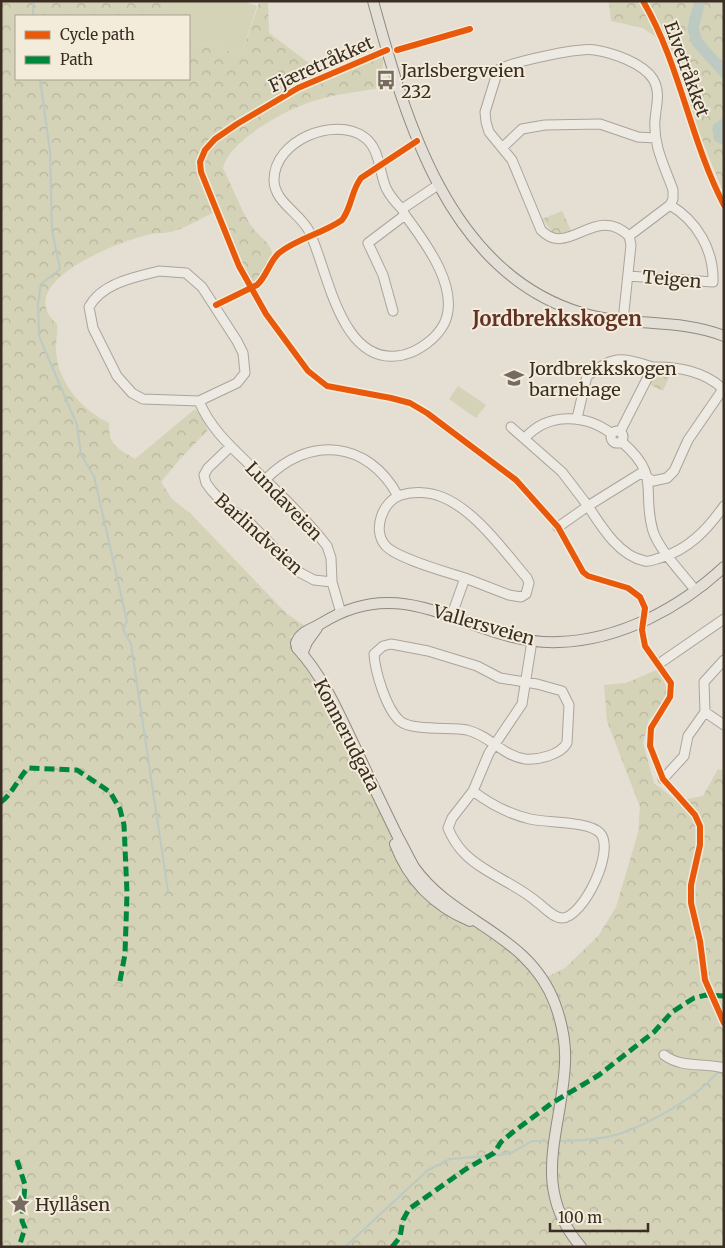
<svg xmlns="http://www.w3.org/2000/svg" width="725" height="1248" viewBox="0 0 725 1248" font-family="Merriweather,serif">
  <defs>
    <pattern id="forest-crowns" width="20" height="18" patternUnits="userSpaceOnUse" patternTransform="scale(1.25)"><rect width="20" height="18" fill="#d4d2b7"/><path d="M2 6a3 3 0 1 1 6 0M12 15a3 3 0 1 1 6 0" fill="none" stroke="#b7b59d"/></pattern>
  </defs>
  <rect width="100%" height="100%" fill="#e4ded3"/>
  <path fill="url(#forest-crowns)" d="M 1,1 L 163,1 L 159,16 L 16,16 L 16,79 L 189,79 L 189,39 L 241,55 L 259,3 L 268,3 L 269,33 L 325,75 L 370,58 L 384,58 L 379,88 C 358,92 335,94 314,101 C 288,108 228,141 223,168 C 232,186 239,206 250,224 C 260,241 281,245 268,269 C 263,278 260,283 251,288 L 239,266 L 216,212 C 201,217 189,227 174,231 C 166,234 156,232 147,235 C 118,242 10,283 57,324 C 58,332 56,340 56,348 C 56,380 81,410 109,423 C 108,446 118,448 135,459 L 195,409 L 203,418 L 208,430 L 180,459 L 161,482 L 172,499 L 191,514 L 287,614 L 305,626 L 290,637 L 324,684 L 411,869 L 491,930 L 545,978 L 565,968 L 599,935 L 616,907 L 638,833 L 640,807 L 607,721 L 604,685 L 626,683 L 659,669 L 668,692 L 661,707 L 649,720 L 643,743 L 654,783 L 677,801 L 703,796 L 718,769 L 724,770 L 724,1247 L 1,1247 Z
    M 609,1 L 724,1 L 724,194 L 673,68 L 666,44 L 643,28 L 611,21 Z
    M 562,211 L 572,233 L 553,233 L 542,219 Z
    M 657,369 L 672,370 L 663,391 L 647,383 Z"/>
  <path fill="#d4d2b7" d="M 163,1 L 243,1 L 257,6 L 241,55 L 189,39 L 189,16 L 159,16 Z
    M 458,386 L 486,405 L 476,418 L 449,399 Z"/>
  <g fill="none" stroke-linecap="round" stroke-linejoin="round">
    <path stroke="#bccac2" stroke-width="2" d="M 33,16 L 33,1
      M 40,79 L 50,151 L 52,230 L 60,269 L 41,284 L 38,304 L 39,336 L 77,425 L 81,455 L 94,476 L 127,621 L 123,629 L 131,644 L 168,891
      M 557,1141 C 579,1141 601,1140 622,1133 C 652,1122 700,1096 719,1070
      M 345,1247 L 428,1170 L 450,1159 L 499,1155 L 513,1152 L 532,1141 L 550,1141"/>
    <path stroke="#bccac2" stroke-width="11" d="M 700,1 L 693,28 L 697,42 L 724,72
      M 724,124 L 718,128 L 719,137 L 724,139"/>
    <defs>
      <path id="minor" d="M 503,147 L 522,129 L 545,125 L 600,124 L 638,137 L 655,138
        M 402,209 C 396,203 390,196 386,188 C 379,172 380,148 364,137 C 335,116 274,140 274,180 C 274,202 300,213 309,231 C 328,269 340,369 403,355 C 419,351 436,339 444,324 C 461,289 425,242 405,215
        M 159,271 L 186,273 L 202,287 L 237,341 L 243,353 L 245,373 L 237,383 L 199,401 L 143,399 L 132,393 L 117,376 L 93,328 L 89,307 C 102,283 135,277 159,271 Z
        M 628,276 L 713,282 C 714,250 697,221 670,205
        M 393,311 L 383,275 L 368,243 L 405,215 L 402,209 L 438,185
        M 623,321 L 631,245 L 629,236 L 670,205 L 673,199 L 673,190 C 665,167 653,146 655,120 C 656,106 661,92 653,79 C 643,63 613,53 595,50 C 580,47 511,62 498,70 L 485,112 L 486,122 L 489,132 L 512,160 L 541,230 C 568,259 595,203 629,236
        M 199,401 C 211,431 236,451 258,473 C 282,496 307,520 327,546 L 331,558 L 332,582 L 341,613
        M 577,418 L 587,376 C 616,355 619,357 653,367 L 620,432
        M 511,427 L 562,472 L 588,506 L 641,473 L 653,481 L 667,478 L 674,471 L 688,440 L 723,389 C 706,372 677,366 653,367
        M611 437a6 6 0 1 1 12 0a6 6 0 1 1-12 0Z
        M 525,438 C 548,412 586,414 612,434
        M 622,442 C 662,477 641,490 653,531 C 659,550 683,574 695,590
        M 230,447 L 208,468 L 204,475 L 206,483 L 212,491 L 227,507 L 247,520 L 297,571 L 314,580 L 332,582
        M 265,480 C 308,435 368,440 398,496
        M 558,527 L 588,506 C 601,526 619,556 645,561 C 651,562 655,559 660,558 C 688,550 707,530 724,506
        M 451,617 L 465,578 L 509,595 L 521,597 L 526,594 L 529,583 L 527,578 C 504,551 475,510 442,497 C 430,492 414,491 401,495 C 383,501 372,529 385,545 C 395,558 447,572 465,578
        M 391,644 L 428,651 L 477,666 L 500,678 L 537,684 L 562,691 L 569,705 L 567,743 C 560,755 539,760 525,759 C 503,756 489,735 467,730 C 451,727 412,731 400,721 C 386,709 375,671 374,654 L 383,646 Z
        M 663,661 L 724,619
        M 705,712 L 724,725
        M 663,779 L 684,756 L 688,736 L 705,712 L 704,682 L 724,660
        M 473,791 C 490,804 509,814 530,819 C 547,823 589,821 600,833 C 616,850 583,918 562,918 C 553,918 544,907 537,902 C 515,883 485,874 465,854 C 457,846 452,838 448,828 L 452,818 L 473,791 L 489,753 L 522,704 L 532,641
        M 664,1055 C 683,1069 702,1062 724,1068"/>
      <path id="major" d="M 373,1 C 406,120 448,273 582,313 C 628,327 679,318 724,336
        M 302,654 L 307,642 L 317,628
        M 395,844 C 409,881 434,906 470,921
        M 581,1247 C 529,1186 562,1132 565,1063 C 566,1043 562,1023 555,1004 C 529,933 453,923 414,867 C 408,857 404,847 398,837 C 384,808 369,778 356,749 C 339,714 324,677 297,648 L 296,643 C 300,631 313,629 322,623 C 411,567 471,646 559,642 C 620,640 680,608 724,567"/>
    </defs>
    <use href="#minor" stroke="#aaa49b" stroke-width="11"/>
    <use href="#major" stroke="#908982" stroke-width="12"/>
    <use href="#minor" stroke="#edeae3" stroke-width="9"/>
    <use href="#major" stroke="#e4dfd6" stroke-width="10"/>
    <path stroke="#00873e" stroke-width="5" stroke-dasharray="10 5" stroke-linecap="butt" d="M 1,802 C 12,794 18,779 28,768 L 77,770 L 110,792 L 120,809 L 124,825 L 127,893 L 125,954 L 119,986
      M 17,1160 L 25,1185 L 22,1221 L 25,1228 L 19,1247
      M 392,1247 L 400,1237 L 403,1220 L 409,1209 L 466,1169 L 494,1153 L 501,1142 L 513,1132 L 552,1103 L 599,1075 L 654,1032 L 672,1012 L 694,998 L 706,995 L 724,996"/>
    <defs>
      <path id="cycleway" d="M 643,1 C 680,64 690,140 724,205
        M 387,50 L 298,88 L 237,124 L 215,139 L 205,150 L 200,162 L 201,172 L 239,266 L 266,314 L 308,371 L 327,386 L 391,398 L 410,403 L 427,413 L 516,480 L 558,527 L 583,572 L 588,576 L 628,588 L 640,597 L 645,608 L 642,630 L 645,646 L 671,683 L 670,697 L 651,728 L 650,746 L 663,779 L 695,815 L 700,826 L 700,845 L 691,885 L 691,903 L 700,941 L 705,980 L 724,1023
        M 397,50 L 470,29
        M 216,305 L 257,285 C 267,276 269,262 279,253 C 298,238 322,234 342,220 C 352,207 351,191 361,178 L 417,141"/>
    </defs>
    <use href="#cycleway" stroke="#f4ecda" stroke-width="9"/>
    <use href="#cycleway" stroke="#e8590c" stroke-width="6"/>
  </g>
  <defs>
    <symbol id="bus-bare" viewBox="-9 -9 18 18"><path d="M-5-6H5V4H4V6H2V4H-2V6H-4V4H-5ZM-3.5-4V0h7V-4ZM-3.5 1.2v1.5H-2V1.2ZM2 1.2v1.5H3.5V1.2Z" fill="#766b61" stroke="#f4ecda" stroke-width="2.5" paint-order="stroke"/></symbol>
    <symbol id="school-bare" viewBox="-9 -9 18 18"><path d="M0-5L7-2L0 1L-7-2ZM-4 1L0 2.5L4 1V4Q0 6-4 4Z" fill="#766b61" stroke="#f4ecda" stroke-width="2.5" paint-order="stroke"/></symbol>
    <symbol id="sight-bare" viewBox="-9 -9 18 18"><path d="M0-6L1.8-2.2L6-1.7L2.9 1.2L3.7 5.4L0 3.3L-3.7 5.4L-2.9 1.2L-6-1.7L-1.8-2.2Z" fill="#766b61" stroke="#f4ecda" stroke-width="2.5" paint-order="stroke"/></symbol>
  </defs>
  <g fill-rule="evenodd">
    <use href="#bus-bare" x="372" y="66" width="28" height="28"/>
    <use href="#school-bare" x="500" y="364" width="28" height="28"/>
    <use href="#sight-bare" x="6" y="1190" width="28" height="28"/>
  </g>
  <g text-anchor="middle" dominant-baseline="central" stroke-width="4" stroke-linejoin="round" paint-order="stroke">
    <g font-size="18" fill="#3a2d23" stroke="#f4ecda">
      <text transform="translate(321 64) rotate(-24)">Fjæretråkket</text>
      <text transform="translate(687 69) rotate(70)">Elvetråkket</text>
      <text transform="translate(672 279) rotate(5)">Teigen</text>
      <text transform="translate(284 501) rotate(46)">Lundaveien</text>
      <text transform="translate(259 534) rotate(42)">Barlindveien</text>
      <text transform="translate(484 625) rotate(16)">Vallersveien</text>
      <text transform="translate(347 735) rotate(63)">Konnerudgata</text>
    </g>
    <g font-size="18" fill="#3a2d23" stroke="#f4ecda" text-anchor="start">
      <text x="401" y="70">Jarlsbergveien<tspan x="401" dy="21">232</tspan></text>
      <text x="529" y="368">Jordbrekkskogen<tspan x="529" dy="21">barnehage</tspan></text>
      <text x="35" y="1204">Hyllåsen</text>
    </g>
    <g font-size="20" font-weight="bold" fill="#633126" stroke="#f4ecda">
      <text x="557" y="318">Jordbrekkskogen</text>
    </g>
  </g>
  <rect width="725" height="1248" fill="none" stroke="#3a2d23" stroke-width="5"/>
  <rect x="15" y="15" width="175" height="65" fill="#f4ecda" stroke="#aaa091"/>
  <rect x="25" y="31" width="25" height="8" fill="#e8590c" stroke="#aaa091"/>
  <text x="60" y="40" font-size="15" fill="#3a2d23">Cycle path</text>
  <rect x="25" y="56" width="25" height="8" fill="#00873e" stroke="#aaa091"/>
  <text x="60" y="65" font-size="15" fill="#3a2d23">Path</text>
  <path d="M550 1223v8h98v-8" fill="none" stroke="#3a2d23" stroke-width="2.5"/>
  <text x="558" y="1223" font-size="15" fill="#3a2d23" stroke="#f4ecda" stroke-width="4" paint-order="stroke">100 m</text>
</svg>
